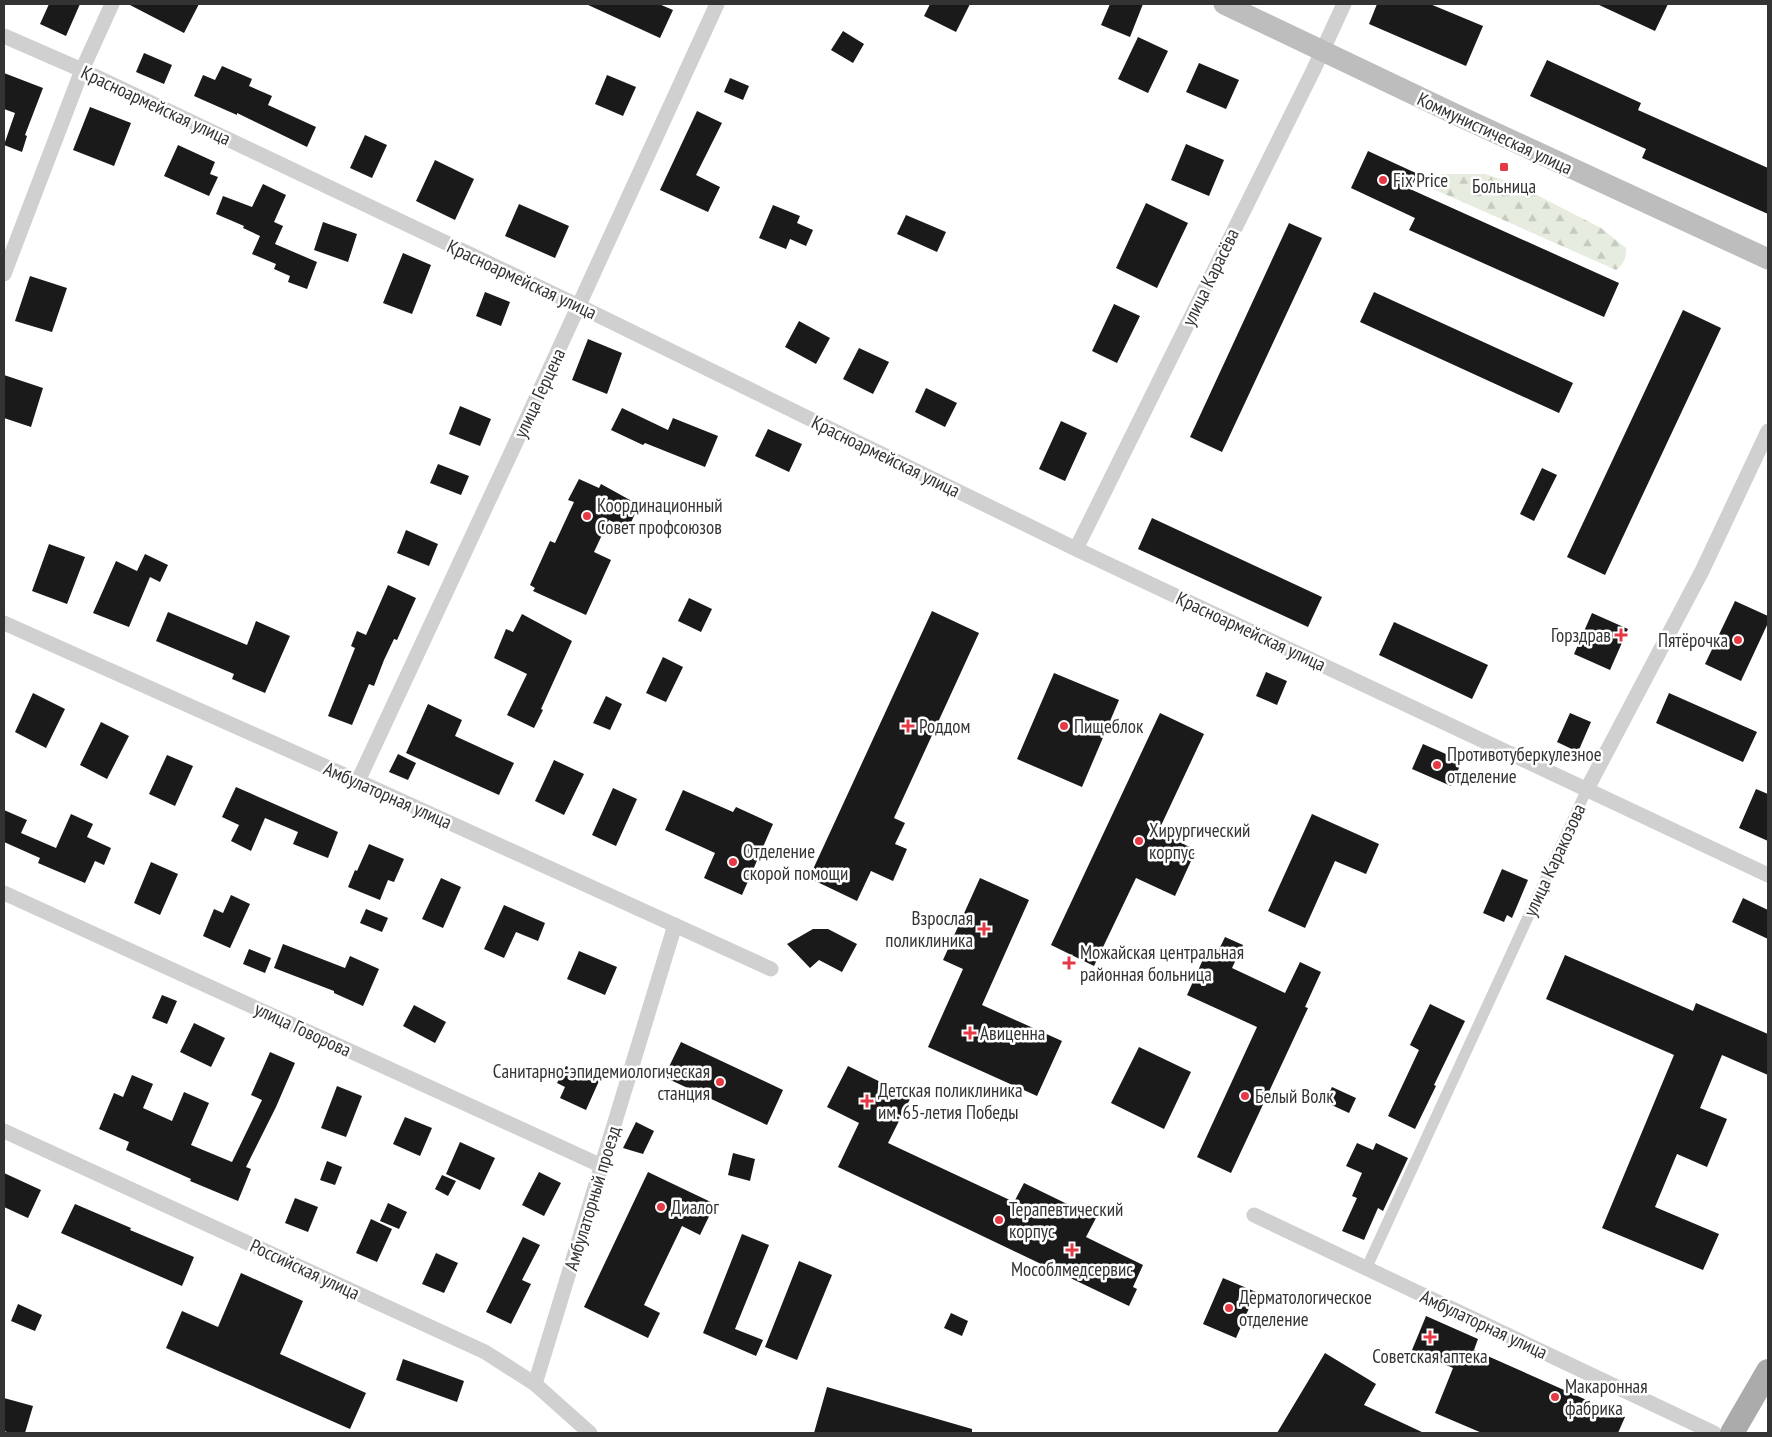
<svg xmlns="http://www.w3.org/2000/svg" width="1772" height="1437" viewBox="0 0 1772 1437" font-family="'PT Sans Narrow',sans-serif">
  <defs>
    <pattern id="forest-firs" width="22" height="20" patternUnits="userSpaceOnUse" patternTransform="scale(1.25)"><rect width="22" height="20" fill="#e6ecdf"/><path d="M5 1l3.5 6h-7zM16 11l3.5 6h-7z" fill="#c6cbc0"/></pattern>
  </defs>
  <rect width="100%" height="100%" fill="#fff"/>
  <path fill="url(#forest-firs)" d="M 1442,174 L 1485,174 L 1515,184 L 1601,228 L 1626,248 C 1626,258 1624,264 1616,270 L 1431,188 Z"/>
  <path fill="#1a1a1a" d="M 49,4 L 80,4 L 66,36 L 40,24 Z
    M 128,4 L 199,4 L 184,33 Z
    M 586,4 L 659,4 L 673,10 L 660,38 Z
    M 930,4 L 970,4 L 956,32 L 924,16 Z
    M 1110,4 L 1143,4 L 1130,37 L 1101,25 Z
    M 1377,4 L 1430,4 L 1483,26 L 1466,66 L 1369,24 Z
    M 1597,4 L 1668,4 L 1655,31 Z
    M 843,31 L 864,44 L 853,63 L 831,50 Z
    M 1138,37 L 1168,51 L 1148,93 L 1118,79 Z
    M 144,53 L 172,65 L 164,84 L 136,72 Z
    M 1547,60 L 1641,103 L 1638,110 L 1768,168 L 1768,214 L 1642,158 L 1646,149 L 1530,96 Z
    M 1199,63 L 1239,80 L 1226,109 L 1186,92 Z
    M 222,66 L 252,79 L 249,86 L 272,96 L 268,105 L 316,127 L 307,147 L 237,113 L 237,115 L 194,96 L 203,75 L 215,80 Z
    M 4,73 L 43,88 L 25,135 L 27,136 L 22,152 L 4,145 L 15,113 L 4,109 Z
    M 607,75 L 636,87 L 623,116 L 595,104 Z
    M 730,78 L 749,86 L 743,100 L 724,92 Z
    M 90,107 L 131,123 L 114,166 L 73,150 Z
    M 697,111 L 722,123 L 696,175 L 720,187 L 708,212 L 660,190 Z
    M 365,135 L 387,145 L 372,178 L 350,168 Z
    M 1186,144 L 1224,160 L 1209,196 L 1171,180 Z
    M 178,145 L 215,162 L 210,174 L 218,177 L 209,196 L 164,176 Z
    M 1368,151 L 1418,174 L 1410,189 L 1619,283 L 1604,317 L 1409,230 L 1415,218 L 1351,188 Z
    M 435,160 L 474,179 L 455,220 L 416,201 Z
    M 263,184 L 286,195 L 274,222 L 283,226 L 275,244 L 317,262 L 307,289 L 288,282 L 290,276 L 274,269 L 276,264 L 252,254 L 260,236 L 243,228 L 244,226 L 216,214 L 223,196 L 252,207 Z
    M 1146,203 L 1188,223 L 1157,288 L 1116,268 Z
    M 519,204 L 569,226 L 555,258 L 505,236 Z
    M 773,205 L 800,216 L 797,223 L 813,230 L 806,246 L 790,239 L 786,249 L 759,238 Z
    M 906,215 L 946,232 L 937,252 L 897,234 Z
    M 323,222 L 357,234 L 348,262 L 314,250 Z
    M 1289,223 L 1322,238 L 1222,452 L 1190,437 Z
    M 403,253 L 431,265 L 412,314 L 383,303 Z
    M 30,276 L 67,288 L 52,332 L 15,321 Z
    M 485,292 L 510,302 L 501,326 L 476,316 Z
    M 1374,292 L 1573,383 L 1559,413 L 1360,322 Z
    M 1114,304 L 1140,316 L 1117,363 L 1092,351 Z
    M 1683,310 L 1721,328 L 1605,575 L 1567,557 Z
    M 799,321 L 830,338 L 816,364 L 785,347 Z
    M 588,339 L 622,353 L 607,394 L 572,380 Z
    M 859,348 L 889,362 L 873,394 L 843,379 Z
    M 4,375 L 43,388 L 31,427 L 4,418 Z
    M 926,388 L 957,403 L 945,427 L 915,412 Z
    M 460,406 L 491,419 L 480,446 L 449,434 Z
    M 622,408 L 668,430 L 673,418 L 718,436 L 705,467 L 645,443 L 643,445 L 611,430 Z
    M 1061,421 L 1087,433 L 1065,481 L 1039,469 Z
    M 768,429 L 802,444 L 789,472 L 755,456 Z
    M 438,464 L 469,476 L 461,495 L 430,483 Z
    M 1542,468 L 1557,475 L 1534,521 L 1520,514 Z
    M 579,479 L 599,488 L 601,484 L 639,505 L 628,529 L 609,520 L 594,552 L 611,560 L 586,615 L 533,591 L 535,588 L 530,585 L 550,541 L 555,543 L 574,502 L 568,500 Z
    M 1152,518 L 1322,597 L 1308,627 L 1138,549 Z
    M 406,530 L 438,544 L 429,566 L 397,553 Z
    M 49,544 L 85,557 L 67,604 L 32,591 Z
    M 145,554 L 168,565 L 160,582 L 150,577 L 129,627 L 93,613 L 116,561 L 137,571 Z
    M 388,585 L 416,598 L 397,640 L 394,639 L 384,660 L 374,686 L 369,684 L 352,725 L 328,716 L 355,648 L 351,646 L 357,631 L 366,635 Z
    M 689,598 L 712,609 L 701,632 L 678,621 Z
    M 1735,601 L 1768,616 L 1768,623 L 1741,681 L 1705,664 Z
    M 932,611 L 979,633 L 894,818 L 905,823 L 895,844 L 907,849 L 893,881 L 871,871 L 857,901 L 809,878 Z
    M 168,612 L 247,645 L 256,621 L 290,636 L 265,693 L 232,679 L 234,674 L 156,641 Z
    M 1592,613 L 1628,629 L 1610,670 L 1574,654 Z
    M 522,614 L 572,641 L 541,709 L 543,710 L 534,728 L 507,715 L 527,674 L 494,658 L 506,629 L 513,632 Z
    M 1394,622 L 1488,665 L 1472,699 L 1379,655 Z
    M 663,657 L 683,667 L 666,702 L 646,693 Z
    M 1266,672 L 1287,681 L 1277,705 L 1256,696 Z
    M 1054,673 L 1119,700 L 1082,787 L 1017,759 Z
    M 33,693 L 65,709 L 46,748 L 15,732 Z
    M 1669,693 L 1757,732 L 1743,762 L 1656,723 Z
    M 606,696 L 622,704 L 610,730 L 593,723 Z
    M 428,704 L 462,720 L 455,736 L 514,763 L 499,795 L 406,753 Z
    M 1160,713 L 1204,734 L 1158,832 L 1196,850 L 1175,896 L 1136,878 L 1094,966 L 1051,945 Z
    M 1570,713 L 1591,722 L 1578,752 L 1557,742 Z
    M 101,722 L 129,736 L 107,779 L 80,765 Z
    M 1423,744 L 1462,761 L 1451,786 L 1412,769 Z
    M 398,754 L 416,763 L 408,780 L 389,772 Z
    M 167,755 L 193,766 L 175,806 L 149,794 Z
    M 554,760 L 584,774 L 564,815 L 535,801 Z
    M 236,787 L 338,832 L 328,858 L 293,844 L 298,832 L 265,818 L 251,851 L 231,841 L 239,825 L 222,817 Z
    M 613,788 L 637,799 L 616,846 L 592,835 Z
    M 1756,789 L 1768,794 L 1768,841 L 1739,828 Z
    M 683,790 L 733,812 L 736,807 L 773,824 L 742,895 L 704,878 L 715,853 L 665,830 Z
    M 4,810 L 27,820 L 21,833 L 56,848 L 71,814 L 93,824 L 87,837 L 111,848 L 104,865 L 95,861 L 85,883 L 38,863 L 40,858 L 4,842 Z
    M 1312,814 L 1379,844 L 1366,874 L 1335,861 L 1305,928 L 1268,911 Z
    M 369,844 L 404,859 L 394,882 L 388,880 L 380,900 L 348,887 L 355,870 L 357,871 Z
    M 151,862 L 178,874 L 160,915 L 134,903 Z
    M 1502,869 L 1528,880 L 1512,918 L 1507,915 L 1504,922 L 1483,913 Z
    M 441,878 L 461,887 L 443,928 L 422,919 Z
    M 980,878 L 1029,900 L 982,1005 L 1062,1041 L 1037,1096 L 928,1047 L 963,969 L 943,960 Z
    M 231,895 L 250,904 L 230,948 L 203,936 L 214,909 L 223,913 Z
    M 1743,898 L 1768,910 L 1768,939 L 1732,922 Z
    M 504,905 L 545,923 L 538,941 L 516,932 L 504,958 L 484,949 Z
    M 366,909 L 388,918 L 382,932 L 360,923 Z
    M 813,929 L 828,929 L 857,944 L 842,972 L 819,960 L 810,968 L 787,944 Z
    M 1225,937 L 1243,945 L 1232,968 L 1285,993 L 1300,962 L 1321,972 L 1305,1007 L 1308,1008 L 1231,1173 L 1197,1157 L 1257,1027 L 1187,995 L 1205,955 L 1214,960 Z
    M 283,944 L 345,968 L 350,956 L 379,969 L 363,1006 L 334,993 L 334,991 L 274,968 Z
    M 249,949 L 271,958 L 265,973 L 243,964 Z
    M 579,951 L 617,967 L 605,995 L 567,979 Z
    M 1565,955 L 1693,1011 L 1696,1003 L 1768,1034 L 1768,1075 L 1722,1055 L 1700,1108 L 1727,1119 L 1707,1167 L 1677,1154 L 1655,1207 L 1719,1234 L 1703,1270 L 1602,1228 L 1674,1055 L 1546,999 Z
    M 162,995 L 177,1001 L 167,1024 L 152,1018 Z
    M 1430,1004 L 1465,1021 L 1434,1085 L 1436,1086 L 1415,1129 L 1388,1116 L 1419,1050 L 1410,1045 Z
    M 414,1005 L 446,1022 L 435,1043 L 403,1026 Z
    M 194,1023 L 225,1038 L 211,1067 L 180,1052 Z
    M 681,1042 L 783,1090 L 767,1125 L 664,1077 Z
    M 1139,1047 L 1191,1072 L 1164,1129 L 1111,1103 Z
    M 270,1052 L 295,1063 L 276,1107 L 246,1167 L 251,1169 L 238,1201 L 190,1181 L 191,1179 L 126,1150 L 129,1142 L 99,1129 L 114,1093 L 123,1097 L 132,1075 L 153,1084 L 143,1108 L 172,1121 L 184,1092 L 209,1103 L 191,1145 L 232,1162 L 262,1100 L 251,1095 Z
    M 566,1066 L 599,1081 L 586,1110 L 560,1098 L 565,1087 L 557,1083 Z
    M 848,1066 L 911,1097 L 888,1143 L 1014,1202 L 1024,1183 L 1096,1218 L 1086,1237 L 1143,1265 L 1133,1287 L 1137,1289 L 1129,1306 L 838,1167 L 859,1123 L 827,1107 Z
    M 337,1086 L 362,1096 L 346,1137 L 321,1128 Z
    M 1332,1087 L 1356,1098 L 1349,1113 L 1325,1102 Z
    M 405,1117 L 432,1128 L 420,1156 L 393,1144 Z
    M 636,1122 L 654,1131 L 643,1154 L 623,1148 Z
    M 460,1142 L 495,1158 L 480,1190 L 446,1174 Z
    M 1357,1143 L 1373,1150 L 1376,1143 L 1408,1158 L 1383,1211 L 1378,1208 L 1364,1240 L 1342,1231 L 1357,1198 L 1352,1196 L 1362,1173 L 1346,1166 Z
    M 733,1153 L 755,1159 L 750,1181 L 728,1175 Z
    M 327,1161 L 342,1167 L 335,1185 L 320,1180 Z
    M 539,1172 L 561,1183 L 544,1216 L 522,1205 Z
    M 648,1172 L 715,1204 L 700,1235 L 682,1226 L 644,1305 L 660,1313 L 648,1338 L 584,1307 Z
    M 4,1173 L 41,1190 L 28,1218 L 4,1207 Z
    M 442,1175 L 456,1181 L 448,1196 L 435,1189 Z
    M 295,1198 L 318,1207 L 308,1232 L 285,1223 Z
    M 388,1203 L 407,1212 L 399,1229 L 380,1221 Z
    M 75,1204 L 131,1228 L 130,1230 L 194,1257 L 182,1286 L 61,1233 Z
    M 371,1219 L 392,1229 L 377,1262 L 356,1253 Z
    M 742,1234 L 769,1245 L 735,1329 L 763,1340 L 756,1356 L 703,1333 Z
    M 523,1237 L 540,1245 L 522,1280 L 531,1284 L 511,1324 L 486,1312 Z
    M 436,1253 L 458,1263 L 444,1293 L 422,1284 Z
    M 799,1261 L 832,1275 L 797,1360 L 765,1347 Z
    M 241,1273 L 303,1301 L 280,1354 L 366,1393 L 350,1429 L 166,1348 L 182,1311 L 218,1327 Z
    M 1223,1278 L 1256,1292 L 1236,1338 L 1203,1324 Z
    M 18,1304 L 42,1315 L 35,1331 L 11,1321 Z
    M 951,1313 L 968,1321 L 962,1336 L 944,1328 Z
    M 1426,1316 L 1478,1339 L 1474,1350 L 1625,1417 L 1618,1433 L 1482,1433 L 1435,1413 L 1453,1368 L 1412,1350 Z
    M 1325,1353 L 1376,1384 L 1364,1405 L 1424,1433 L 1277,1433 Z
    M 403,1359 L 464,1381 L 457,1402 L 396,1380 Z
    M 827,1387 L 972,1429 L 972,1433 L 814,1433 Z
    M 4,1398 L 33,1406 L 25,1433 L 10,1433 L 4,1431 Z"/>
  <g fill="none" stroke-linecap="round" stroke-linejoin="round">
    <path stroke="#d0d0d0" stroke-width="11" d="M 1366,1269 L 1587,789"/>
    <path stroke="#d0d0d0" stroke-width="15" d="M 4,36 L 82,70 L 579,306 L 1076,549 L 1768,875
      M 4,274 L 82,70 L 112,4
      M 1076,549 L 1313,71 L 1344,4
      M 4,623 L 358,781 L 771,969
      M 358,781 L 523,427 L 717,4
      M 1587,789 L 1702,571 L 1768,431
      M 4,893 L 602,1166
      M 4,1131 L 485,1352 L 535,1384 L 590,1433
      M 1254,1215 L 1714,1433
      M 535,1384 L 675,925"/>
    <path stroke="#bdbdbd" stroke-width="21" d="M 1224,4 L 1459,116 L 1768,259"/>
    <path stroke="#ababab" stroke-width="24" d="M 1732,1433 L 1768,1371"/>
  </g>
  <g fill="#e63946" stroke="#fff" stroke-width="2">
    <rect x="1499" y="162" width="10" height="10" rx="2.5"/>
    <circle cx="1383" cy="180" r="5"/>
    <circle cx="587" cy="516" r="5"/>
    <path d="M1618.5 627.5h5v5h5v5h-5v5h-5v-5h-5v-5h5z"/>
    <circle cx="1738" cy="640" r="5"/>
    <path d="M905.5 718.5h5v5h5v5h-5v5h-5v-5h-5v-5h5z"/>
    <circle cx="1064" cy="726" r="5"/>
    <circle cx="1437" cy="765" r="5"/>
    <circle cx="1139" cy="841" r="5"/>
    <circle cx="733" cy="862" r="5"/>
    <path d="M981.5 921.5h5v5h5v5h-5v5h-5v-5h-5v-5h5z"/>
    <path d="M1066.5 955.5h5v5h5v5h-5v5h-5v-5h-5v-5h5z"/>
    <path d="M967.5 1025.5h5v5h5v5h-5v5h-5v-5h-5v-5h5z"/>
    <circle cx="720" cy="1082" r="5"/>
    <circle cx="1245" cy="1096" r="5"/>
    <path d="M864.5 1093.5h5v5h5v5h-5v5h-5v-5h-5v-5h5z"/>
    <circle cx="661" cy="1207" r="5"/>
    <circle cx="999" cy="1220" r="5"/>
    <path d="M1069.5 1242.5h5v5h5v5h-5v5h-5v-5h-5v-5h5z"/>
    <circle cx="1229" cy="1308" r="5"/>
    <path d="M1427.5 1329.5h5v5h5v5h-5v5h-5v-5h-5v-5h5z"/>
    <circle cx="1555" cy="1397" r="5"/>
  </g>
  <g text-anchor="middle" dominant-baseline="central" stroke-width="5" stroke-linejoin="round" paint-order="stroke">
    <g font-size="19" fill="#333" stroke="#fff">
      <text transform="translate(156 105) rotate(25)">Красноармейская улица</text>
      <text transform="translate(1495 133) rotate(25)">Коммунистическая улица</text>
      <text transform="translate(1210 277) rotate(-64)">улица Карасёва</text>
      <text transform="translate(522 279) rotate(25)">Красноармейская улица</text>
      <text transform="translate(539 393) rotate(-65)">улица Герцена</text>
      <text transform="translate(886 456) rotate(26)">Красноармейская улица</text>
      <text transform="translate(1251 631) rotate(25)">Красноармейская улица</text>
      <text transform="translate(388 795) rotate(24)">Амбулаторная улица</text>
      <text transform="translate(1554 860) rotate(-65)">улица Каракозова</text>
      <text transform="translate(303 1029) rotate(25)">улица Говорова</text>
      <text transform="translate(592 1198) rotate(-73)">Амбулаторный проезд</text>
      <text transform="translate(305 1269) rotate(25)">Российская улица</text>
      <text transform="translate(1484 1324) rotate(25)">Амбулаторная улица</text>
    </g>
    <g font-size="19" fill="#333" stroke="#fff" text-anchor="start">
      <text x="1393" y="180">Fix Price</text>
      <text x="1504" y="186" text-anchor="middle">Больница</text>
      <text x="597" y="505">Координационный<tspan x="597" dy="22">Совет профсоюзов</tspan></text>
      <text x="1611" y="635" text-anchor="end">Горздрав</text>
      <text x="1728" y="640" text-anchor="end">Пятёрочка</text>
      <text x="919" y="726">Роддом</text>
      <text x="1074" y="726">Пищеблок</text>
      <text x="1447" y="754">Противотуберкулезное<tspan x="1447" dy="22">отделение</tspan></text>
      <text x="1149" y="830">Хирургический<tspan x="1149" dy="22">корпус</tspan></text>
      <text x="743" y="851">Отделение<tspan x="743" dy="22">скорой помощи</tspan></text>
      <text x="973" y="918" text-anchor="end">Взрослая<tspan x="973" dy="22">поликлиника</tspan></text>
      <text x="1080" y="952">Можайская центральная<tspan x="1080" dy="22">районная больница</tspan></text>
      <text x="980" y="1033">Авиценна</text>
      <text x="710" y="1071" text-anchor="end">Санитарно-эпидемиологическая<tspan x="710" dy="22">станция</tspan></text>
      <text x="878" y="1090">Детская поликлиника<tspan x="878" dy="22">им. 65-летия Победы</tspan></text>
      <text x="1255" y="1096">Белый Волк</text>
      <text x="671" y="1207">Диалог</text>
      <text x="1009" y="1209">Терапевтический<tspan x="1009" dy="22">корпус</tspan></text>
      <text x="1072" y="1269" text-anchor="middle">Мособлмедсервис</text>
      <text x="1239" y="1297">Дерматологическое<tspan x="1239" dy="22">отделение</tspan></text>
      <text x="1430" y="1356" text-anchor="middle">Советская аптека</text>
      <text x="1565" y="1386">Макаронная<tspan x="1565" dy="22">фабрика</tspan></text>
    </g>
  </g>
  <rect width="1772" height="1437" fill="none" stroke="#333333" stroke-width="10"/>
</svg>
